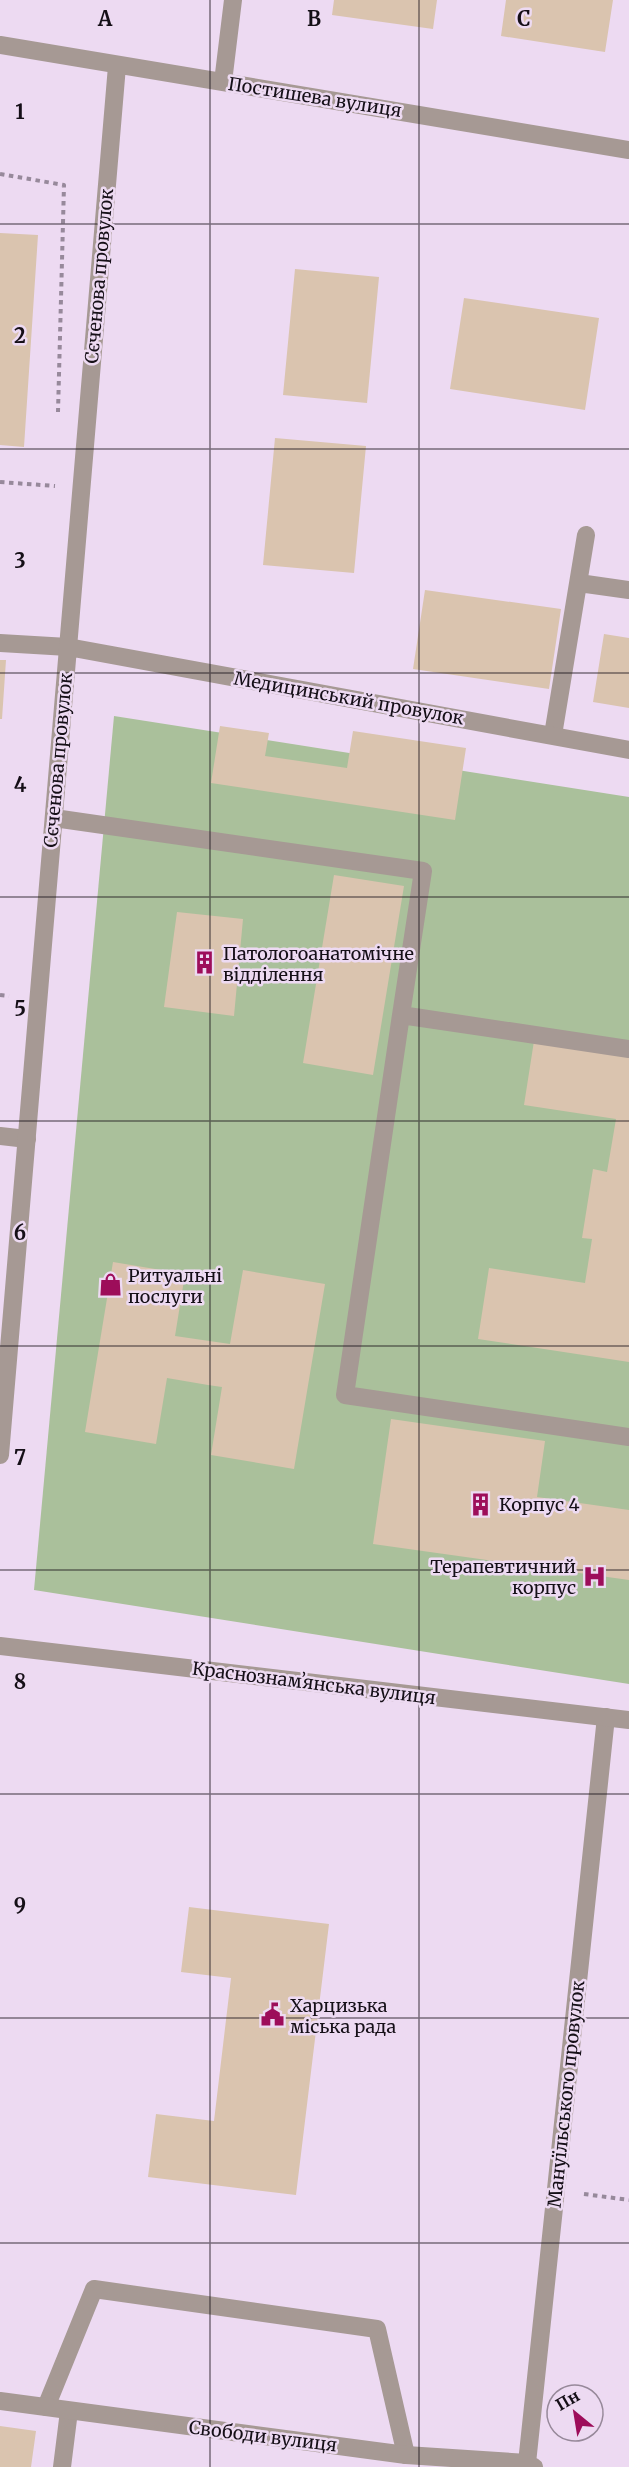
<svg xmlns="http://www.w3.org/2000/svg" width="629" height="2467" viewBox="0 0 629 2467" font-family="Merriweather,serif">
  <rect width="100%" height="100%" fill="#eddaf2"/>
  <path fill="#aac09b" d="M 114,716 L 629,797 L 629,1684 L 34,1590 Z"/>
  <path fill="#dac4af" d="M 334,0 L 437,0 L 433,29 L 332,15 Z
    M 506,0 L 613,0 L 605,52 L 501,36 Z
    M 0,233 L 38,235 L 24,447 L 0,445 Z
    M 295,269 L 379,277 L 367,403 L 283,395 Z
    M 464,298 L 599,318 L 585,410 L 450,389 Z
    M 275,438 L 366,446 L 354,573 L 263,565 Z
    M 425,590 L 561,609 L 549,689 L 413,669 Z
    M 604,634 L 629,638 L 629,708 L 593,702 Z
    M 0,660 L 6,660 L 2,719 L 0,719 Z
    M 220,726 L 269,733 L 265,756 L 347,768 L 353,731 L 466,748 L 455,820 L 211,783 Z
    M 334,875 L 404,886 L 373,1075 L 303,1063 Z
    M 177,912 L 243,919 L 234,1016 L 164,1007 Z
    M 534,1041 L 629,1056 L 629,1362 L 478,1339 L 489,1268 L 585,1283 L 592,1239 L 582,1238 L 593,1169 L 607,1172 L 616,1119 L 524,1105 Z
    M 113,1262 L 185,1274 L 175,1336 L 230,1344 L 243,1270 L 325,1284 L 294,1469 L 211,1455 L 222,1387 L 208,1385 L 167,1378 L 156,1444 L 85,1432 Z
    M 391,1419 L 545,1441 L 537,1497 L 629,1510 L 629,1580 L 373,1544 Z
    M 189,1907 L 329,1924 L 296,2195 L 148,2177 L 156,2114 L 214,2121 L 231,1978 L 181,1972 Z
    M 0,2426 L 36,2431 L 31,2467 L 0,2467 Z"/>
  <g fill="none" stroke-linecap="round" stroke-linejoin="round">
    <path stroke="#97899b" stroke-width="4" stroke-dasharray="4.5 4.5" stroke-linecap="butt" d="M 0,174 L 64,185 L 58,412
      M 0,482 L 55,486
      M 0,995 L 9,996
      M 584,2194 L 629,2200"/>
    <path stroke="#a69994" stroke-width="18" d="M 579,583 L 629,590
      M 0,643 L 68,647
      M 553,735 L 586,535
      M 54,818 L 423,871 L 401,1015 L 629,1049
      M 401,1015 L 345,1395 L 629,1437
      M 0,1136 L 27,1139
      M 46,2407 L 94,2289 L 377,2329 L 406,2455
      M 62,2467 L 69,2411"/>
    <path stroke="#a69994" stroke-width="18" d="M 0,45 L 629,150
      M 223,82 L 233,0
      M 68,647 L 629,750
      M 0,1455 L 117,66
      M 0,2401 L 406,2455 L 527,2463
      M 534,2467 L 527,2463 L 606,1717"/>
    <path stroke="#a69994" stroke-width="18" d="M 0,1646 L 629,1720"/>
  </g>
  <path fill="none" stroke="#150f17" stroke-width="1.5" stroke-opacity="0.55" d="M 210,0 L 210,2467M 419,0 L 419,2467M 0,224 L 629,224M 0,449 L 629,449M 0,673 L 629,673M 0,897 L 629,897M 0,1121 L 629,1121M 0,1346 L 629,1346M 0,1570 L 629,1570M 0,1794 L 629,1794M 0,2018 L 629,2018M 0,2243 L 629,2243"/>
  <defs>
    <symbol id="building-bare" viewBox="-9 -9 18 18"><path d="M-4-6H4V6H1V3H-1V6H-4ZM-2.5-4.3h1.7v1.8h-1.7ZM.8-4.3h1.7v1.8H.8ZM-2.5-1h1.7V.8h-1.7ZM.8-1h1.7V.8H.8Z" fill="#9d0d5a" stroke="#eddaf2" stroke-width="2.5" paint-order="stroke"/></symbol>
    <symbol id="shop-bare" viewBox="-9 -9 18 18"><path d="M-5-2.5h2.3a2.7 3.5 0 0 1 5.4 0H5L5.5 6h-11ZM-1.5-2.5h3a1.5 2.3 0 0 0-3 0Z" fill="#9d0d5a" stroke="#eddaf2" stroke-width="2.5" paint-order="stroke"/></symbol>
    <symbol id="hospital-bare" viewBox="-9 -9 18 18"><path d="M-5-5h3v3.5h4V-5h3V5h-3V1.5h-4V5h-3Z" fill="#9d0d5a" stroke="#eddaf2" stroke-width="2.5" paint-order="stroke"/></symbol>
    <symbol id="civic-bare" viewBox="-9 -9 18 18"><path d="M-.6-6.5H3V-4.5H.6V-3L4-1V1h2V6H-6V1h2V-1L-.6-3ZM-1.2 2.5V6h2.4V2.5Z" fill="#9d0d5a" stroke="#eddaf2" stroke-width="2.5" paint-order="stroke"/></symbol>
  </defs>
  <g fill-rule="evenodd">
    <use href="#building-bare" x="188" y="946" width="33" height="33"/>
    <use href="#shop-bare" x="94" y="1268" width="33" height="33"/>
    <use href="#building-bare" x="464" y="1488" width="33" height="33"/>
    <use href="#hospital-bare" x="578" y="1560" width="33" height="33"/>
    <use href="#civic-bare" x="256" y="1998" width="33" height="33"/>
  </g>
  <g text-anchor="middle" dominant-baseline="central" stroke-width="5" stroke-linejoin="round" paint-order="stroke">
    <g font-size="18" fill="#150f17" stroke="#eddaf2">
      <text transform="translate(315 97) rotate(9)">Постишева вулиця</text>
      <text transform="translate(99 276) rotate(-85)">Сєченова провулок</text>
      <text transform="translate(349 698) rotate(10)">Медицинський провулок</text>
      <text transform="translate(58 760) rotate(-85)">Сєченова провулок</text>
      <text transform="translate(314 1683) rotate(7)">Краснознамʼянська вулиця</text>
      <text transform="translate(566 2094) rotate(-84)">Мануїльського провулок</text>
      <text transform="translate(263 2436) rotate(7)">Свободи вулиця</text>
    </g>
    <g font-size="18" fill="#150f17" stroke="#eddaf2" text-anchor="start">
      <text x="223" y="953">Патологоанатомічне<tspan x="223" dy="21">відділення</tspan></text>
      <text x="128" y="1275">Ритуальні<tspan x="128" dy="21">послуги</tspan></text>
      <text x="499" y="1504">Корпус 4</text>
      <text x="576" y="1566" text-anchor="end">Терапевтичний<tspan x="576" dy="21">корпус</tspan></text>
      <text x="290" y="2005">Харцизька<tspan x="290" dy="21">міська рада</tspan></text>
    </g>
  </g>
  <g font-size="20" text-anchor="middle" font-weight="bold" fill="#150f17" stroke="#eddaf2" stroke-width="5" stroke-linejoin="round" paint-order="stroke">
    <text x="105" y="26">A</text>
    <text x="314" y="26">B</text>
    <text x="524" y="26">C</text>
    <text x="20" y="119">1</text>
    <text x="20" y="343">2</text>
    <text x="20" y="568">3</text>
    <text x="20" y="792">4</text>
    <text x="20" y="1016">5</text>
    <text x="20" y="1240">6</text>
    <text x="20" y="1465">7</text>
    <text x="20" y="1689">8</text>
    <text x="20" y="1913">9</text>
  </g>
  <g transform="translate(575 2413) rotate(330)"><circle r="28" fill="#eddaf2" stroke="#97899a" stroke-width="1.5"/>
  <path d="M0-4.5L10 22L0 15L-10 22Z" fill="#9d0d5a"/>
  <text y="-9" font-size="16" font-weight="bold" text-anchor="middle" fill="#150f17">Пн</text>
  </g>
</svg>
